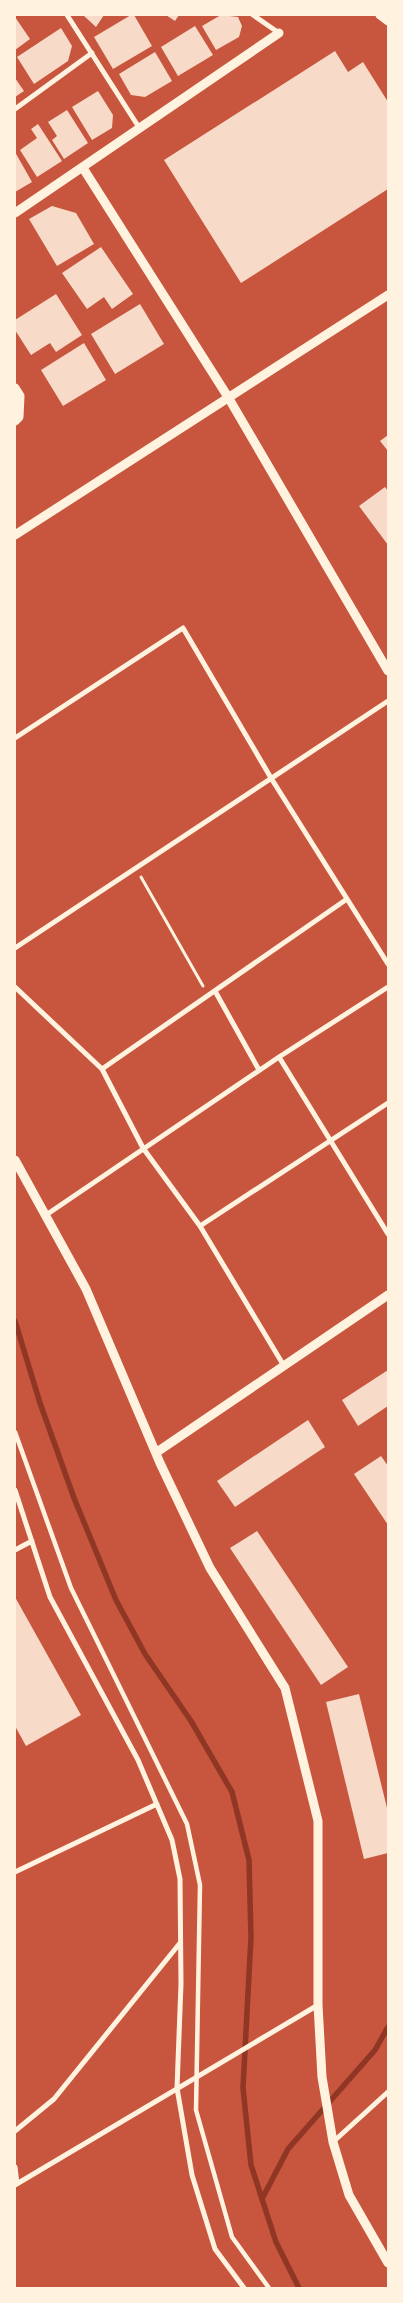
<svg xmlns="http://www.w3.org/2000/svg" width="403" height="2303" viewBox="0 0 403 2303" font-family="'Asap Condensed',sans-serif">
  <rect width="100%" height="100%" fill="#c8553d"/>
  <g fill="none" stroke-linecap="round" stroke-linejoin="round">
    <path stroke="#8f3625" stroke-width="5.5" d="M 15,1321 L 40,1403 L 74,1498 L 116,1600 L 145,1654 L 191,1721 L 232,1792 L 249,1860 L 251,1937 L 243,2088 L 251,2165 L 276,2242 L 299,2288
      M 262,2199 L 288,2149 L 375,2050 L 388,2027"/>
  </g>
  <path fill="#f7dbc8" d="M 83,15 L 104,15 L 96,27 Z
    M 131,15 L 134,15 L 152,46 L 113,69 L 94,37 Z
    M 166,15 L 179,15 L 175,21 Z
    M 221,15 L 238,17 L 242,26 L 239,37 L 216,50 L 202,26 Z
    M 15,17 L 30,39 L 15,50 Z
    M 195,26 L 213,55 L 178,76 L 161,47 Z
    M 61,28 L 72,46 L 68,61 L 34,84 L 17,57 Z
    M 335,51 L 348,72 L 363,62 L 388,102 L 388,189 L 241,283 L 164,160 Z
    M 155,52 L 172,81 L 145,97 L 131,95 L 119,74 Z
    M 15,78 L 24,91 L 15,97 Z
    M 98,91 L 113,115 L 112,128 L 92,140 L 72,107 Z
    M 67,110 L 88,143 L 64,159 L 52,140 L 57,136 L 48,122 Z
    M 38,124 L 62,161 L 37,177 L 20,150 L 37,138 L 31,129 Z
    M 15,152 L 32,182 L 15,192 Z
    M 52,206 L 76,213 L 94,244 L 57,266 L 29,219 Z
    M 101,247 L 133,294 L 112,309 L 104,297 L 87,309 L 62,273 Z
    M 56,294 L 82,335 L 56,352 L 50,343 L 31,355 L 15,330 L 15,320 Z
    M 140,304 L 164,344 L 115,374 L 91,334 Z
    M 84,343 L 106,380 L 63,406 L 41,370 Z
    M 388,435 L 388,451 L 380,441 Z
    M 385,487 L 388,491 L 388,545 L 359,506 Z
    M 388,1370 L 388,1406 L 358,1426 L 342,1400 Z
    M 308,1420 L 325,1447 L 235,1507 L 217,1481 Z
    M 381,1456 L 388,1466 L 388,1525 L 354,1474 Z
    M 257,1531 L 348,1667 L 321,1685 L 230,1548 Z
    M 15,1597 L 81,1715 L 26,1746 L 15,1726 Z
    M 359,1694 L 388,1812 L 388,1853 L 364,1859 L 326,1702 Z"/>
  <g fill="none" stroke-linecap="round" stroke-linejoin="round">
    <path stroke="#fff3e0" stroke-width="3" d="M 141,877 L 203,986"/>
    <path stroke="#fff3e0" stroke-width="4.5" d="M 15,1432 L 71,1588 L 187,1824 L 200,1885 L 196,2110 L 232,2237 L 269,2288"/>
    <path stroke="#fff3e0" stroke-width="5" d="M 67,15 L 140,129
      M 253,15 L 279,33
      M 15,109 L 92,53
      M 15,738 L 183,628 L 271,778 L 388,964
      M 15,948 L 388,701
      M 15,987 L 102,1069 L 143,1148 L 200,1226 L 284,1366
      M 215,991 L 259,1070
      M 279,1057 L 388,1234
      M 102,1069 L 347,899
      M 46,1215 L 279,1057 L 388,987
      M 200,1226 L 388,1103
      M 15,1490 L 50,1597 L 138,1760 L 172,1840 L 180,1879 L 181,1984 L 177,2088 L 192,2175 L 215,2249 L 244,2288
      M 15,1550 L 32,1541
      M 15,1872 L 157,1804
      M 15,2131 L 54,2099 L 180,1943
      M 333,2142 L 388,2092
      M 15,2167 L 17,2184
      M 15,2185 L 318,2005"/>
    <path stroke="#fff3e0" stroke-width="9" d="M 380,15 L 388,21
      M 83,168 L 228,397 L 388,671
      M 15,213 L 279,33
      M 15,388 L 20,396 L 19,417 L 15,421
      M 15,535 L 388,295
      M 15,1160 L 86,1289 L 160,1463 L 210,1568 L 285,1688 L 318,1821 L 318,2005 L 322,2077 L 333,2142 L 349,2195 L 388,2263
      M 157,1452 L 388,1295"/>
  </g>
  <rect width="403" height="2303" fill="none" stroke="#fff3e0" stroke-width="32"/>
</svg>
